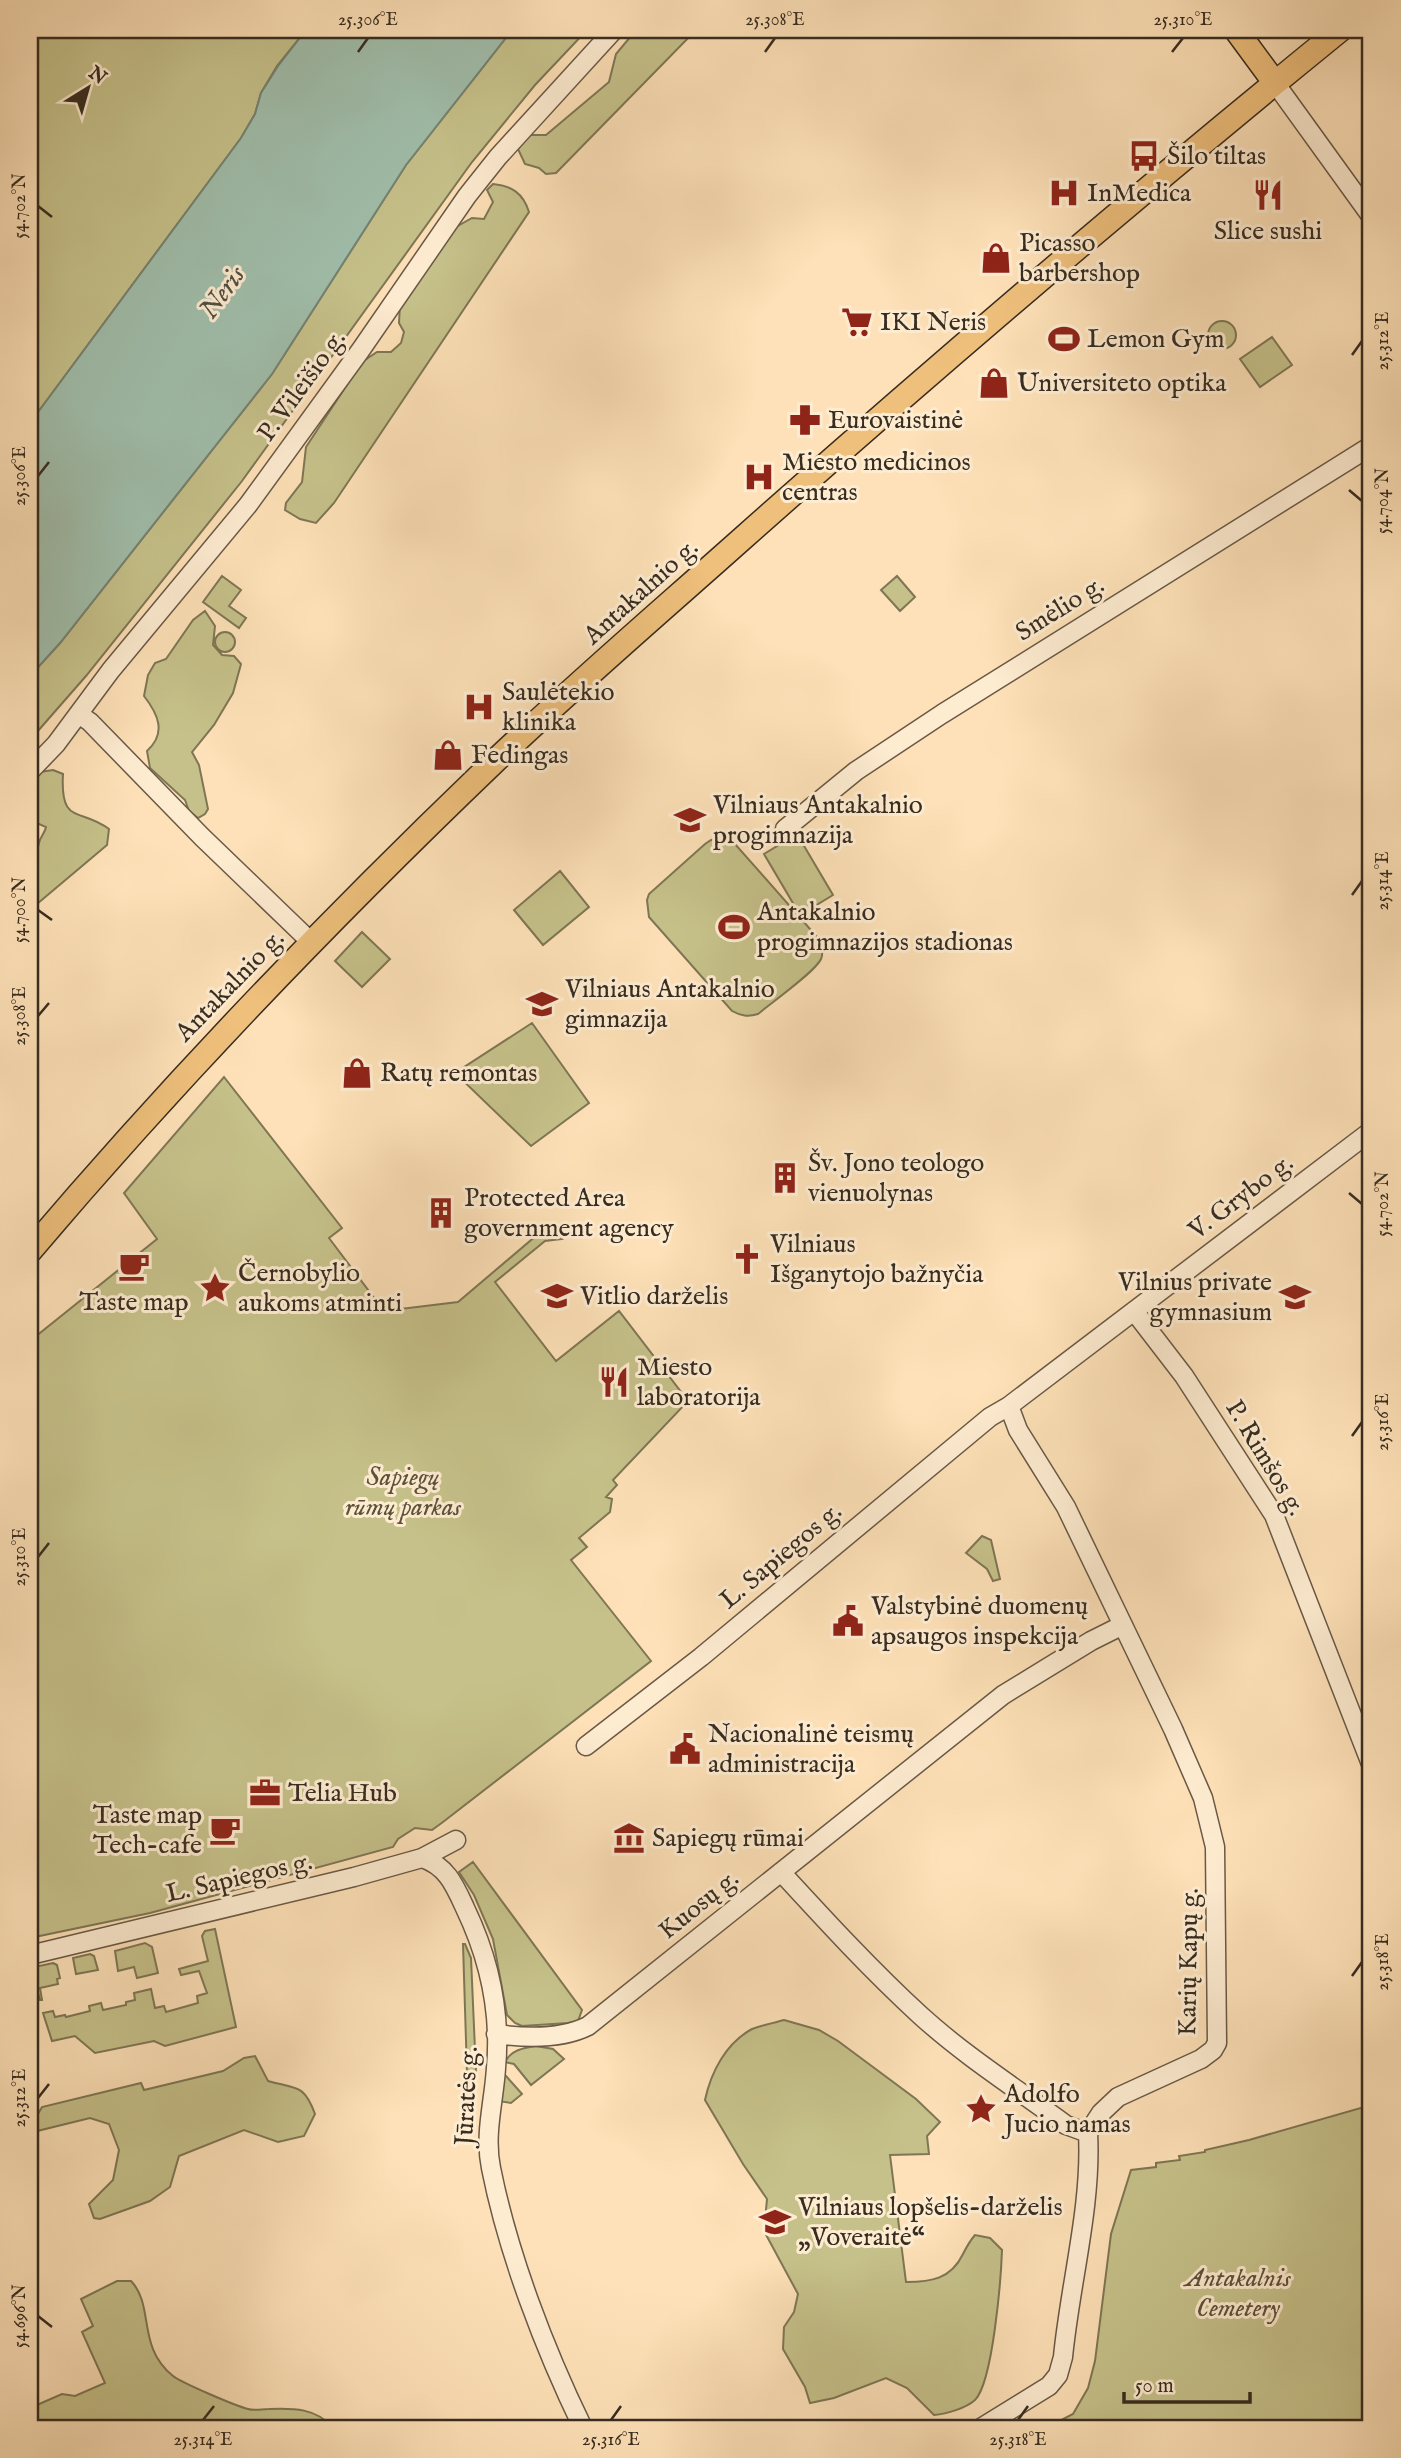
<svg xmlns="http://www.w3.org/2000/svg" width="1401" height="2458" viewBox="0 0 1401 2458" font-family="'IM FELL English',serif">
  <rect width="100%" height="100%" fill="#fee1b8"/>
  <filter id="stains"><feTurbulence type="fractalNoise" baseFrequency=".00286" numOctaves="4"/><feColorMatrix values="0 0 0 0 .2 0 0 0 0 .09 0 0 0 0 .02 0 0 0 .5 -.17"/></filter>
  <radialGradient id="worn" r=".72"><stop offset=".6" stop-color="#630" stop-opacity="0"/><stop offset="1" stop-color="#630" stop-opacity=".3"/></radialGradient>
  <path fill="#c6c18a" stroke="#7e7655" stroke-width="2" d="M 30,30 L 306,30 L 277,66 L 261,93 L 255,114 L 241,138 L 30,423 L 30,67 L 32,54 Z
    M 512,30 L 587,30 L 535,85 L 472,162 L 242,481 L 86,676 L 30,740 L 30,676 L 60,643 L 272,374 L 406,165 Z
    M 636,30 L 696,30 L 556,173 L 546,174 L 539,168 L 525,164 L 518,149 L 527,135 L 546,135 L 609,82 L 616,54 Z
    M 493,184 C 512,186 523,193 529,212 L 334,503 L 316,523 L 300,519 L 285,510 L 286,503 L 302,482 L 306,447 L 362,362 L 377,352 L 391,352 L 401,343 L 404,332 L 399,323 L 400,304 L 456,227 L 472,218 L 484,219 L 493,202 L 487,190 Z
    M1208 335a14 14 0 1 1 28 0a14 14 0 1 1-28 0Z
    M 1272,337 L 1292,365 L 1260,387 L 1240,359 Z
    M 222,576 L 241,590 L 229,606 L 246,618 L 239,628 L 203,602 Z
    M 897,576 L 915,597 L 900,611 L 881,590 Z
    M 205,611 L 215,626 L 213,645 L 222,655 L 234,656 L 241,664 L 233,693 L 214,725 L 192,752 L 199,765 L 208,809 L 205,814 L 198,818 L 189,811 L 185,800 L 150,768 L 147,751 C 167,733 158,714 144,696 L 148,675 L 155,663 L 166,659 L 193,620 Z
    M215 642a10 10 0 1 1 20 0a10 10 0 1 1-20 0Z
    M 53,770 L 63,774 C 60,826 80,807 109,829 L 107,845 L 37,904 L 30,903 L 30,866 C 38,859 36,853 39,843 C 40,837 45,833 46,827 L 30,820 L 30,784 L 40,772 Z
    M 797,834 L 833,895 L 800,915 L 764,854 Z
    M 725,838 L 735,844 L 818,938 C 821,945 824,952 821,959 C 815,972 771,1003 758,1014 C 748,1017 741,1016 732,1011 L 649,917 L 647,900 L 649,894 L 705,844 L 711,840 Z
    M 560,871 L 589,907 L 543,945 L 514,910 Z
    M 362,932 L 390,959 L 362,987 L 335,961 Z
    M 532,1023 L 589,1103 L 531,1146 L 455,1073 Z
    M 224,1077 L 342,1228 L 329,1238 L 384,1311 L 458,1302 L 550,1224 L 562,1239 L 545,1241 L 495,1282 L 556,1361 L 619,1311 L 688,1401 L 613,1480 L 617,1485 L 606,1497 L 612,1499 L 610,1512 L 579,1538 L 587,1547 L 571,1560 L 651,1661 L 443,1822 L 432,1830 L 415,1828 L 398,1839 L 393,1847 L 150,1913 L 30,1938 L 30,1341 L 157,1239 L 124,1193 Z
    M 982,1536 L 991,1540 L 1000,1579 L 993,1581 L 987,1569 L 966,1553 Z
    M 473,1862 L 582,2010 L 578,2021 L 568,2023 L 522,2026 L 515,2023 L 507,2015 L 493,1939 L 474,1895 L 459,1872 Z
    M 215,1929 L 236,2027 L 165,2046 L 154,2041 L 95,2053 L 75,2036 L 52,2041 L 43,2013 L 53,2011 L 55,2017 L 65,2015 L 66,2017 L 90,2011 L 89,2006 L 101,2003 L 103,2010 L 126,2005 L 126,2002 L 135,2000 L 134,1993 L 151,1989 L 155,2008 L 164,2006 L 166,2012 L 198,2003 L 197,1996 L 207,1993 L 199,1971 L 181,1975 L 179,1969 L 208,1961 L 202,1936 L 205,1931 Z
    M 145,1943 L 152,1947 L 158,1973 L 137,1978 L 134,1967 L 118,1971 L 115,1951 Z
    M 463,1944 L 465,1944 L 471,1958 L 476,2073 L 467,2073 Z
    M 90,1954 L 94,1956 L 98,1970 L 76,1974 L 73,1958 Z
    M 53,1963 L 57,1965 L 60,1978 L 57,1979 L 58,1984 L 40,1988 L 42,2000 L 40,2000 L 34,1979 L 30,1979 L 30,1968 Z
    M 784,2020 L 819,2030 L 838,2041 L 916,2099 L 940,2122 L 927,2136 L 929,2154 L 890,2155 L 906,2282 C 931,2282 951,2279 963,2254 C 967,2246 969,2242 975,2235 L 990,2238 L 1002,2250 C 1001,2278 993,2382 975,2400 C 966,2408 947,2414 934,2415 L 907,2388 L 886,2378 L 834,2398 L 810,2403 L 805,2387 L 783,2349 L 784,2327 L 794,2312 L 798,2294 L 764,2231 L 767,2199 L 743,2164 L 705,2100 C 711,2072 726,2043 752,2029 C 762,2025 774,2023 784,2020 Z
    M 536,2046 L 553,2049 L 564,2059 L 531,2085 L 514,2064 L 505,2062 C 511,2050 523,2048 536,2046 Z
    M 255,2056 L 268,2081 C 297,2089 304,2084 315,2114 L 304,2136 L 278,2142 L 244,2130 L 179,2156 L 170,2187 L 150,2201 L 100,2219 L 94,2218 L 89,2204 L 113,2180 L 119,2150 L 109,2124 L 90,2118 L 33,2132 L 30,2128 L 42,2107 L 141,2083 L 144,2090 L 223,2071 L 244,2058 Z
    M 502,2075 L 506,2076 L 522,2094 L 511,2103 L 498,2101 Z
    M 1371,2105 L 1371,2428 L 1046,2428 L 1073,2414 L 1088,2388 L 1095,2361 L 1111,2234 L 1131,2170 L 1156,2167 L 1156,2163 L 1180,2160 L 1179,2156 L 1205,2152 L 1205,2150 L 1249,2140 Z
    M 117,2281 L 131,2281 C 155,2306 136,2346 173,2376 C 182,2383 236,2406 248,2409 C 254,2411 262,2409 269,2409 C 293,2408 317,2408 333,2428 L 30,2428 L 30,2408 L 62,2394 L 75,2396 L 105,2383 L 82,2332 L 93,2326 L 81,2299 Z"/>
  <path fill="#a0beab" stroke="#768473" stroke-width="2" d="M 306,30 L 512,30 L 406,165 L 272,374 L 60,643 L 30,676 L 30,423 L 241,138 L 255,114 L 261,93 L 278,66 Z"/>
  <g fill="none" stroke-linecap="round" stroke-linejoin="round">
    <defs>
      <path id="minor" d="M 1275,83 L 1371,216
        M 80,715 L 90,722 L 202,837 L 311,942
        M 30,771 L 56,744 L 111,670 L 248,505 L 360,351 L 467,196 L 498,157 L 614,30
        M 785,829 L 856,771 L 942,714 L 1371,446
        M 1134,1311 L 1184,1376 L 1274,1515 L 1371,1764
        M 586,1746 L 701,1657 L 990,1417 L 1009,1406 L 1371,1131
        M 422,1858 C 447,1866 455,1886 465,1908 C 489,1958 501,2013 496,2068 C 494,2102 484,2134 491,2168 C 508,2254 545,2350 583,2428
        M 781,1872 C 826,1921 871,1970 920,2015 C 965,2056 1017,2089 1066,2125 L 1088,2133 L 1101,2113 L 1118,2097 L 1201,2059 L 1213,2050 L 1217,2043 L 1215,1847 L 1203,1798 L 1173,1729 L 1066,1507 L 1018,1430 L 1009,1406
        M 30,1955 L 354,1877 L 422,1858 L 456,1840
        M 496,2034 C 525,2038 562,2039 588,2026 L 1003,1695 L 1091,1641 L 1123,1625
        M 981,2428 L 1049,2386 L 1058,2375 L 1063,2357 C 1070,2284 1092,2206 1088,2133"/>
      <path id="major" d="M 1236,30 L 1275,83
        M 30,1251 C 176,1079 332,917 495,761 C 576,684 660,612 743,538 C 939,364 1137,195 1340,30"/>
    </defs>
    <use href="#minor" stroke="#695946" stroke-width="21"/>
    <use href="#major" stroke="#372c20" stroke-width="26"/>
    <use href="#minor" stroke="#feecd1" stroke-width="18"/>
    <use href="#major" stroke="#efc07c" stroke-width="23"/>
  </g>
  <path fill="none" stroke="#372c20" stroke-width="2.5" d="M 358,52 L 368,38M 765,52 L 775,38M 1172,52 L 1183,38M 38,206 L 52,217M 1352,355 L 1362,341M 38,476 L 49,462M 1349,490 L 1362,501M 1352,895 L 1362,881M 38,910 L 52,920M 38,1016 L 49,1003M 1349,1193 L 1362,1204M 1352,1436 L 1362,1422M 38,1557 L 49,1543M 1352,1976 L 1362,1962M 38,2098 L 49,2084M 38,2316 L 52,2327M 203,2420 L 214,2406M 611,2420 L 621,2406M 1018,2420 L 1028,2406"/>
  <defs>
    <symbol id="bus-bare" viewBox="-9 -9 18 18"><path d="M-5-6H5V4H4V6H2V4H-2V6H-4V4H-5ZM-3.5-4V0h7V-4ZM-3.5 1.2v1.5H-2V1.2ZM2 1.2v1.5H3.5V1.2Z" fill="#8f2418" stroke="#feecd1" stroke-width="2.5" paint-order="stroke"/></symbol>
    <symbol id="hospital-bare" viewBox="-9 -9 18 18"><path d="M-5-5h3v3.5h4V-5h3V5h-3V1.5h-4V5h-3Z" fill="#8f2418" stroke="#feecd1" stroke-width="2.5" paint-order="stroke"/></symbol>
    <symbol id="restaurant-bare" viewBox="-9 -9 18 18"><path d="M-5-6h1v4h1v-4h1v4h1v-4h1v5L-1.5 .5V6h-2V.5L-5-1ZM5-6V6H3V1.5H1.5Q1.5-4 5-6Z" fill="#8f2418" stroke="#feecd1" stroke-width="2.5" paint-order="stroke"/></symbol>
    <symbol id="shop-bare" viewBox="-9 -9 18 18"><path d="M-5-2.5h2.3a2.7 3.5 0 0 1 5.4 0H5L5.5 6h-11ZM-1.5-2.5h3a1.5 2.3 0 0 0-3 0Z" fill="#8f2418" stroke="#feecd1" stroke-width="2.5" paint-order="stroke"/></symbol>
    <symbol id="supermarket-bare" viewBox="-9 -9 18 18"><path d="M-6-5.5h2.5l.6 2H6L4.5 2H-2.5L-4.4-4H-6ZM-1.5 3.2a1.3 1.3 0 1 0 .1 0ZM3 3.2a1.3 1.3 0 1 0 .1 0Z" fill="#8f2418" stroke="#feecd1" stroke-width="2.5" paint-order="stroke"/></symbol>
    <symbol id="stadium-bare" viewBox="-9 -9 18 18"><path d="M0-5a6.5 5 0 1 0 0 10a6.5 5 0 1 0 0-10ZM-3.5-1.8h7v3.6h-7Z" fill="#8f2418" stroke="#feecd1" stroke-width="2.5" paint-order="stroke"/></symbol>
    <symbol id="pharmacy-bare" viewBox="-9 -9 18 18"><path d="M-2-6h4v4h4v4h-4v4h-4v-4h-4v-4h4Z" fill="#8f2418" stroke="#feecd1" stroke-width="2.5" paint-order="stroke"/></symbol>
    <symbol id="school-bare" viewBox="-9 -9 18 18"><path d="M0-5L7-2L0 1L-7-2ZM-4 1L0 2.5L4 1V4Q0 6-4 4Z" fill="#8f2418" stroke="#feecd1" stroke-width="2.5" paint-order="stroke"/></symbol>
    <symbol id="building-bare" viewBox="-9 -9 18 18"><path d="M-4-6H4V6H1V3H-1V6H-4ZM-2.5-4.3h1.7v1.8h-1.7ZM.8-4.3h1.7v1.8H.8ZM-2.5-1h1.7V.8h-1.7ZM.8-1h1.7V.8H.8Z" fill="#8f2418" stroke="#feecd1" stroke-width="2.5" paint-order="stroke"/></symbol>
    <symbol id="church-bare" viewBox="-9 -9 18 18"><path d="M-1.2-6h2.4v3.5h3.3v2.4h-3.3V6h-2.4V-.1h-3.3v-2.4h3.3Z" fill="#8f2418" stroke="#feecd1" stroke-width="2.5" paint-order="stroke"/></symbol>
    <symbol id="cafe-bare" viewBox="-9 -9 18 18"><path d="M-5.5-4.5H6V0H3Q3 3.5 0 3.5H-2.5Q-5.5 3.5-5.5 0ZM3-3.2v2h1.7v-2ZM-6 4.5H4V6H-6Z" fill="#8f2418" stroke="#feecd1" stroke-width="2.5" paint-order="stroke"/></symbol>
    <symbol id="sight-bare" viewBox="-9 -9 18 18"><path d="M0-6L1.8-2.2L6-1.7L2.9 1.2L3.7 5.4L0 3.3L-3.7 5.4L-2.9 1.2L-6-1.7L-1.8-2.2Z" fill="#8f2418" stroke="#feecd1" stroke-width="2.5" paint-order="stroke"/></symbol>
    <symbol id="civic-bare" viewBox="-9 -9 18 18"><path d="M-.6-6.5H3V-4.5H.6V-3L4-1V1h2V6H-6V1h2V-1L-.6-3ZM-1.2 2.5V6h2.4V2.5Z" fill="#8f2418" stroke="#feecd1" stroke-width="2.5" paint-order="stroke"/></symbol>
    <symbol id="office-bare" viewBox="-9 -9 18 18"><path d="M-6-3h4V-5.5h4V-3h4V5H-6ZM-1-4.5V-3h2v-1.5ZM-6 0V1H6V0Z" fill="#8f2418" stroke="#feecd1" stroke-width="2.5" paint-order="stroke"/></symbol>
    <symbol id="museum-bare" viewBox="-9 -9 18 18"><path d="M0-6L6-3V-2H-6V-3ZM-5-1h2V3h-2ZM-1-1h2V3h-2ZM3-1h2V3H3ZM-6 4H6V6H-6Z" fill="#8f2418" stroke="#feecd1" stroke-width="2.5" paint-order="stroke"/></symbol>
  </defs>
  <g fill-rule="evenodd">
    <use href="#bus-bare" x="1122" y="134" width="44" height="44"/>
    <use href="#hospital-bare" x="1042" y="171" width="44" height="44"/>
    <use href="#restaurant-bare" x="1246" y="173" width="44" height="44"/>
    <use href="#shop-bare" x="974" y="236" width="44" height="44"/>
    <use href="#supermarket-bare" x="835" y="300" width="44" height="44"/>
    <use href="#stadium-bare" x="1042" y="317" width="44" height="44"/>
    <use href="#shop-bare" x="972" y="361" width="44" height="44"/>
    <use href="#pharmacy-bare" x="783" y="398" width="44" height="44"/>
    <use href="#hospital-bare" x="737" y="455" width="44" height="44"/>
    <use href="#hospital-bare" x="457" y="685" width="44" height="44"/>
    <use href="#shop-bare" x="426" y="733" width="44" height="44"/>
    <use href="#school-bare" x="668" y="798" width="44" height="44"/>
    <use href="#stadium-bare" x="712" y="905" width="44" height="44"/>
    <use href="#school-bare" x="520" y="982" width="44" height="44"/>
    <use href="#shop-bare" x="335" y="1051" width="44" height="44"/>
    <use href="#building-bare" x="763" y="1156" width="44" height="44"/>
    <use href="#building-bare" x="419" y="1191" width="44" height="44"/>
    <use href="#church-bare" x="725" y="1237" width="44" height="44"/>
    <use href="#cafe-bare" x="112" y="1244" width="44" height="44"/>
    <use href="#sight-bare" x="193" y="1266" width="44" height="44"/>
    <use href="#school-bare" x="535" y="1274" width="44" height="44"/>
    <use href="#school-bare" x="1273" y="1275" width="44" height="44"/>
    <use href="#restaurant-bare" x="592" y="1360" width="44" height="44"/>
    <use href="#civic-bare" x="826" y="1599" width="44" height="44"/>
    <use href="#civic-bare" x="663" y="1727" width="44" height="44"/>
    <use href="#office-bare" x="243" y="1771" width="44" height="44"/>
    <use href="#cafe-bare" x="203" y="1808" width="44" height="44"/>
    <use href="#museum-bare" x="607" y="1816" width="44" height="44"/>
    <use href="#sight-bare" x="959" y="2087" width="44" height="44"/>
    <use href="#school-bare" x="753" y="2200" width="44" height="44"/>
  </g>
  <g text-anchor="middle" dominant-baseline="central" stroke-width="6" stroke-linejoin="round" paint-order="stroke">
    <g font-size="26" fill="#372c20" stroke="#feecd1" text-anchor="start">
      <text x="1167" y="156">Šilo tiltas</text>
      <text x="1087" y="193">InMedica</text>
      <text x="1268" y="231" text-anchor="middle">Slice sushi</text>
      <text x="1019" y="243">Picasso<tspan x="1019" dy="30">barbershop</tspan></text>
      <text x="880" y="322">IKI Neris</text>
      <text x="1087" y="339">Lemon Gym</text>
      <text x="1017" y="383">Universiteto optika</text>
      <text x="828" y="420">Eurovaistinė</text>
      <text x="782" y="462">Miesto medicinos<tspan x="782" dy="30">centras</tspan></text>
      <text x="502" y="692">Saulėtekio<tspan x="502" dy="30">klinika</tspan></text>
      <text x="471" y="755">Fedingas</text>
      <text x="713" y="805">Vilniaus Antakalnio<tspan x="713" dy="30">progimnazija</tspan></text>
      <text x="757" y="912">Antakalnio<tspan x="757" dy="30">progimnazijos stadionas</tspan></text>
      <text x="565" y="989">Vilniaus Antakalnio<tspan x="565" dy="30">gimnazija</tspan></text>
      <text x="380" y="1073">Ratų remontas</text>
      <text x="808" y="1163">Šv. Jono teologo<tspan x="808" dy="30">vienuolynas</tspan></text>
      <text x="464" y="1198">Protected Area<tspan x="464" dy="30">government agency</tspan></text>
      <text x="770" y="1244">Vilniaus<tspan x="770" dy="30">Išganytojo bažnyčia</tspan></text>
      <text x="238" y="1273">Černobylio<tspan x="238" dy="30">aukoms atminti</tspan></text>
      <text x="1272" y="1282" text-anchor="end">Vilnius private<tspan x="1272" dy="30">gymnasium</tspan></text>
      <text x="580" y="1296">Vitlio darželis</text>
      <text x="134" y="1302" text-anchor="middle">Taste map</text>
      <text x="637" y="1367">Miesto<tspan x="637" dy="30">laboratorija</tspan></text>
      <text x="871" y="1606">Valstybinė duomenų<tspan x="871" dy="30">apsaugos inspekcija</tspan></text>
      <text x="708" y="1734">Nacionalinė teismų<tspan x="708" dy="30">administracija</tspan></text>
      <text x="288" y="1793">Telia Hub</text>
      <text x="202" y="1815" text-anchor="end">Taste map<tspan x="202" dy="30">Tech-cafe</tspan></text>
      <text x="652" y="1838">Sapiegų rūmai</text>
      <text x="1004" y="2094">Adolfo<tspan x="1004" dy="30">Jucio namas</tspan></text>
      <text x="798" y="2207">Vilniaus lopšelis-darželis<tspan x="798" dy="30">„Voveraitė“</tspan></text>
    </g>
    <g font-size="26" fill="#372c20" stroke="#feecd1">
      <text transform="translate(302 386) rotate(-54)">P. Vileišio g.</text>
      <text transform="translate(641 592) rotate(-42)">Antakalnio g.</text>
      <text transform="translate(1060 609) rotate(-32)">Smėlio g.</text>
      <text transform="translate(230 986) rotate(-46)">Antakalnio g.</text>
      <text transform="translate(1241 1197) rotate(-37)">V. Grybo g.</text>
      <text transform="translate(1265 1458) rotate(59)">P. Rimšos g.</text>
      <text transform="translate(781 1556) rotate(-40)">L. Sapiegos g.</text>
      <text transform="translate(239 1878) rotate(-13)">L. Sapiegos g.</text>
      <text transform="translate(699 1905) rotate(-39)">Kuosų g.</text>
      <text transform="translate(1189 1962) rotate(-89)">Karių Kapų g.</text>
      <text transform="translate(467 2096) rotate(-87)">Jūratės g.</text>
    </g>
    <g font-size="26" font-style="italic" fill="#5b513a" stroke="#feecd1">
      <text x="403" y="1477">Sapiegų<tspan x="403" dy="30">rūmų parkas</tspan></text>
      <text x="1238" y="2278">Antakalnis<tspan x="1238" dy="30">Cemetery</tspan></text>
    </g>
    <g font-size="28" font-style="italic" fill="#515043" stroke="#feecd1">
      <text transform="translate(223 293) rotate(-54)">Neris</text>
    </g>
  </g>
  <rect width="1401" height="2458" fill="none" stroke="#fee1b8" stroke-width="77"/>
  <g transform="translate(88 88) rotate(37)" stroke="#feecd1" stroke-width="5" paint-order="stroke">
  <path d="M0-5L12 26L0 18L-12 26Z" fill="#372c20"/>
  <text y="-10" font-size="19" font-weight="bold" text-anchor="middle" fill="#372c20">N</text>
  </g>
  <path d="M1124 2392v10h126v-10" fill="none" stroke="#372c20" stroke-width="3.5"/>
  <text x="1135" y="2392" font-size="21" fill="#372c20" stroke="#feecd1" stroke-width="5" paint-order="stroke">50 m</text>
  <rect x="38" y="38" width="1324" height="2382" fill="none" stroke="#372c20" stroke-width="2.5"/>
  <g font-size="18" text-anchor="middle" fill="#372c20">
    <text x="368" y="25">25.306°E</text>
    <text x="775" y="25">25.308°E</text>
    <text x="1183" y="25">25.310°E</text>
    <text transform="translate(19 206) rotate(-90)" y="6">54.702°N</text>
    <text transform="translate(1382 341) rotate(-90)" y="6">25.312°E</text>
    <text transform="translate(19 476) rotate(-90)" y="6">25.306°E</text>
    <text transform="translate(1382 501) rotate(-90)" y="6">54.704°N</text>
    <text transform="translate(1382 881) rotate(-90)" y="6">25.314°E</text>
    <text transform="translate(19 910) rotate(-90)" y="6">54.700°N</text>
    <text transform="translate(19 1016) rotate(-90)" y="6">25.308°E</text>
    <text transform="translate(1382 1204) rotate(-90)" y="6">54.702°N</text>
    <text transform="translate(1382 1422) rotate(-90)" y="6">25.316°E</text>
    <text transform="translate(19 1557) rotate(-90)" y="6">25.310°E</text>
    <text transform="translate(1382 1962) rotate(-90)" y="6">25.318°E</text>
    <text transform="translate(19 2098) rotate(-90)" y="6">25.312°E</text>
    <text transform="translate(19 2316) rotate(-90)" y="6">54.696°N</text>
    <text x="203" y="2445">25.314°E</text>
    <text x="611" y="2445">25.316°E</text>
    <text x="1018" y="2445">25.318°E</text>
  </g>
  <rect width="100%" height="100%" filter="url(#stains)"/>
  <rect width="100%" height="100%" fill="url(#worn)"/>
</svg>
